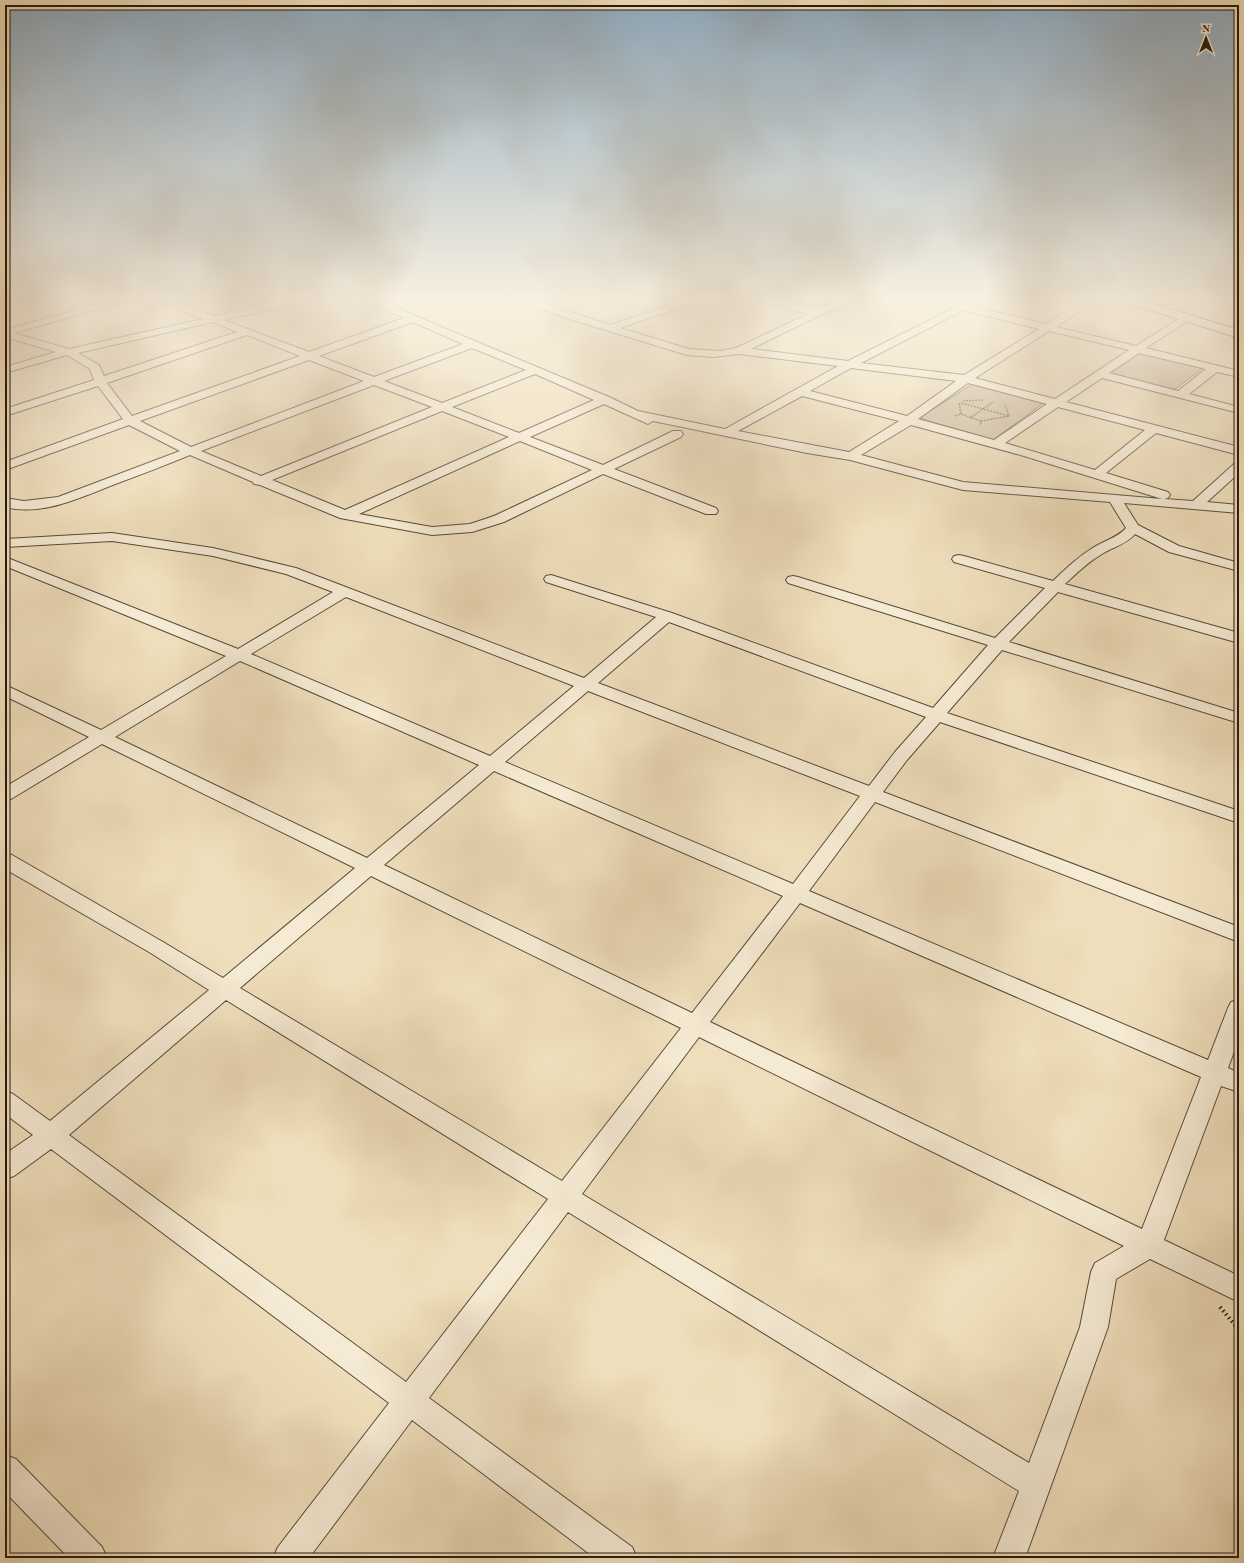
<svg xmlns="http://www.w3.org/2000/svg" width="1244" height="1563" viewBox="0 0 1244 1563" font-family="'Old Standard TT',serif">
  <rect width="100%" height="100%" fill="#efdebb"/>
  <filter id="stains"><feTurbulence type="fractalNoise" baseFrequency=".005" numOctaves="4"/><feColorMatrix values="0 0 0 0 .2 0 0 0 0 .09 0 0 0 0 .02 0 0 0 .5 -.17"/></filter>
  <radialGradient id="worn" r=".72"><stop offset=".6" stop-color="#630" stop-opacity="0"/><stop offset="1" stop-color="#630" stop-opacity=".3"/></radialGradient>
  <path fill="#cdbd9e" stroke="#7a6b56" d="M 773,297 L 841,297 L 823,306 L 812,306 Z
    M 1140,353 L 1203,368 L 1174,390 L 1109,373 Z
    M 974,383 L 1045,402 L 993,440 L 919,418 Z"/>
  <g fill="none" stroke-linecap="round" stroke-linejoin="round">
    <defs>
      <path id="street" d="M 12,297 L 28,297 L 26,299 L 5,305 L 5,299 Z
        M 121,297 L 136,297 L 134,299 L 14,333 L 69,349 L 203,319 L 153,299 L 151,297 L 165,297 L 214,316 L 299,297 L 317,297 L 312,300 L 224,320 L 309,352 L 404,318 L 362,299 L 360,297 L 373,297 L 439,326 L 609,397 L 638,411 L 725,429 L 838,366 L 739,354 L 713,357 L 687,355 L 566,318 L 514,299 L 512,297 L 526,297 L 610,325 L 693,297 L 707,297 L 705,299 L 620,328 L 689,349 L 720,351 L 736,348 L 808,314 L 755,299 L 753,297 L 769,297 L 816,310 L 848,297 L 861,297 L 859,299 L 820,315 L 751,349 L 848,361 L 954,308 L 918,299 L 916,297 L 933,297 L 963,304 L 983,297 L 997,297 L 995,299 L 974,307 L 1046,324 L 1089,297 L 1101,297 L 1056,327 L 1136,346 L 1185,315 L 1190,318 L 1189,320 L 1146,348 L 1239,371 L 1239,377 L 1217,372 L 1189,394 L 1239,407 L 1239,413 L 1102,378 L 1066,402 L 1239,447 L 1239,455 L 1156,433 L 1106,473 L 1168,492 L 1170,495 L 1168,498 L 1164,499 L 1193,501 L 1235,463 L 1239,462 L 1239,473 L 1207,502 L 1239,505 L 1239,513 L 1124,503 L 1138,525 L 1179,546 L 1239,563 L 1239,571 L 1169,552 L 1135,534 C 1127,544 1113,547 1102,554 C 1088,562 1077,573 1065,584 L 1239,633 L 1239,643 L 1058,592 L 1009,642 L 1239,713 L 1239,723 L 1002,650 L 947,713 L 1239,811 L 1239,823 L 940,722 L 907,760 L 883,792 L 1239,927 L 1239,942 L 875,802 L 809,891 L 1208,1060 L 1228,1008 L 1231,1002 L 1239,1000 L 1239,1038 L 1228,1068 L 1239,1073 L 1239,1092 L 1221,1086 L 1164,1240 L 1239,1276 L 1239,1302 L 1150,1259 L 1116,1279 L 1108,1327 L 1025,1558 L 993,1558 L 1019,1491 L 568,1212 L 429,1398 L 632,1547 L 637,1558 L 595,1558 L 412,1420 L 309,1558 L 273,1558 L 278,1547 L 389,1403 L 51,1149 L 14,1176 L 5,1179 L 5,1154 L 33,1135 L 5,1114 L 5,1091 L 13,1094 L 50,1121 L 209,990 L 149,952 L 5,869 L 5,853 L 12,855 L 163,942 L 223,978 L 355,868 L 102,744 L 11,799 L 5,801 L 5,787 L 89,737 L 5,696 L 5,685 L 101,730 L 226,656 L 5,566 L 5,557 L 238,649 L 333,592 L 286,574 L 213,556 L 112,541 L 5,547 L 5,539 L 112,533 L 213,548 L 296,568 L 584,678 L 656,617 L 546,582 L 544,579 L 546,576 L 551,575 L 672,613 L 933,708 L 988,645 L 788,583 L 786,580 L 788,577 L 793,576 L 798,577 L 995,638 L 1045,588 L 954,562 L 952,559 L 954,556 L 959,555 L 964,556 L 1053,581 C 1065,569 1077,558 1091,549 C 1103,541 1117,538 1126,528 L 1110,502 L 963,490 L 850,460 L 807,453 L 653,421 L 648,424 L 604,404 L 530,437 L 603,465 L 673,431 L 681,431 L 683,434 L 681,437 L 614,469 L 716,508 L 718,511 L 716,514 L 706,514 L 603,474 L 504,522 L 472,532 L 432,535 L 340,518 L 260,485 L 254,484 L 253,482 L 190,455 C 166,465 142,474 118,483 C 83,496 43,517 5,507 L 5,498 L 24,501 L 58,497 L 180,451 L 129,425 L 5,470 L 5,462 L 123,419 L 98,386 L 5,416 L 5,409 L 94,380 L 90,369 L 67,355 L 5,373 L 5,367 L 56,352 L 5,337 L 5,330 ZM 964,310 L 1039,329 L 964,375 L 861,363 ZM 213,322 L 237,332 L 104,376 L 99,365 L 78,353 ZM 413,322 L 463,344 L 374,377 L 319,356 ZM 1049,331 L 1129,350 L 1055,399 L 975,378 ZM 247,335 L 300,356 L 132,416 L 107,383 ZM 472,348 L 526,370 L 442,403 L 384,381 ZM 1139,353 L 1206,369 L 1178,391 L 1109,373 ZM 309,360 L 364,381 L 191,447 L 140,421 ZM 851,368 L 956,381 L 907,416 L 810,391 ZM 535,374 L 594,400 L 519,433 L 452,407 ZM 968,383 L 1047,404 L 994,440 L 918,419 ZM 374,385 L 432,407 L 261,476 L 201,451 ZM 802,396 L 899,421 L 849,452 L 738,431 ZM 1058,407 L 1145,430 L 1095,470 L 1005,443 ZM 442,411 L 509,437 L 345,510 L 272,480 ZM 911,425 L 1024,456 L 1162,499 L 963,482 L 861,455 ZM 520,441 L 592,470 L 494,516 L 470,524 L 432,527 L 359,514 ZM 346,597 L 574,686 L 490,756 L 251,654 ZM 669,622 L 926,717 L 895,752 L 869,786 L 598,683 ZM 240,661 L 479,765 L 367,858 L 115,737 ZM 588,691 L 860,796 L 793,884 L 505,762 ZM 494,771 L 783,896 L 692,1013 L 384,865 ZM 371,876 L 681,1028 L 562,1181 L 240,988 ZM 800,903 L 1201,1077 L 1142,1229 L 710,1022 ZM 226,1000 L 548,1199 L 406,1382 L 69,1135 ZM 699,1037 L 1124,1246 L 1095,1263 L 1091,1272 L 1080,1327 L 1029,1463 L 582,1194 Z
        M 5,1455 L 16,1459 L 102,1547 L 107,1558 L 69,1558 L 5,1492 Z"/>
      <path id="secondary" d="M 1113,297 L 1131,297 L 1239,330 L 1239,338 L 1115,299 Z"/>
    </defs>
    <use href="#street" stroke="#584a39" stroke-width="2"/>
    <use href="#secondary" stroke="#26190e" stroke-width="2"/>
    <path stroke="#26190e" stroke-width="1.5" stroke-dasharray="0.5 1" stroke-linecap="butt" d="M 963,401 L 984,400
      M 959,403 L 961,414
      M 961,403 L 1009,416
      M 955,416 L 961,414 L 981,421 L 980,426
      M 970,418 L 993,402
      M 981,421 L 1009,416 L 1005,405"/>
    <path stroke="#26190e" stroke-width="4" stroke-dasharray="1.5 3" stroke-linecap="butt" d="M 1220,1307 L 1239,1330"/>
    <use href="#street" fill="#f5ead3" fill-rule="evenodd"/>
    <use href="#secondary" fill="#f5ead3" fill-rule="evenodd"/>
  </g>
  <linearGradient id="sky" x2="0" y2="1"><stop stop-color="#8faabe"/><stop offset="0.58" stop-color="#f8f0e0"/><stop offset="1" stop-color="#f8f0e0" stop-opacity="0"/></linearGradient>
  <rect width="1244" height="516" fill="url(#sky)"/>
  <rect width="1244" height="1563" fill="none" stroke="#efdebb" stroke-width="20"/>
  <rect x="6" y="6" width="1232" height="1551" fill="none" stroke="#26190e" stroke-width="2"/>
  <rect x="10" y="10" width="1224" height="1543" fill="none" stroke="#26190e"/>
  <g transform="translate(1206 38)" stroke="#f5ead3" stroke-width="3" paint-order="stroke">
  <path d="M0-3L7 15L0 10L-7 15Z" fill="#26190e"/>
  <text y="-6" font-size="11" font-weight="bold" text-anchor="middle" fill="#26190e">N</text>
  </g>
  <rect width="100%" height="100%" filter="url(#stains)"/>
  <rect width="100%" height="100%" fill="url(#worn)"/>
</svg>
